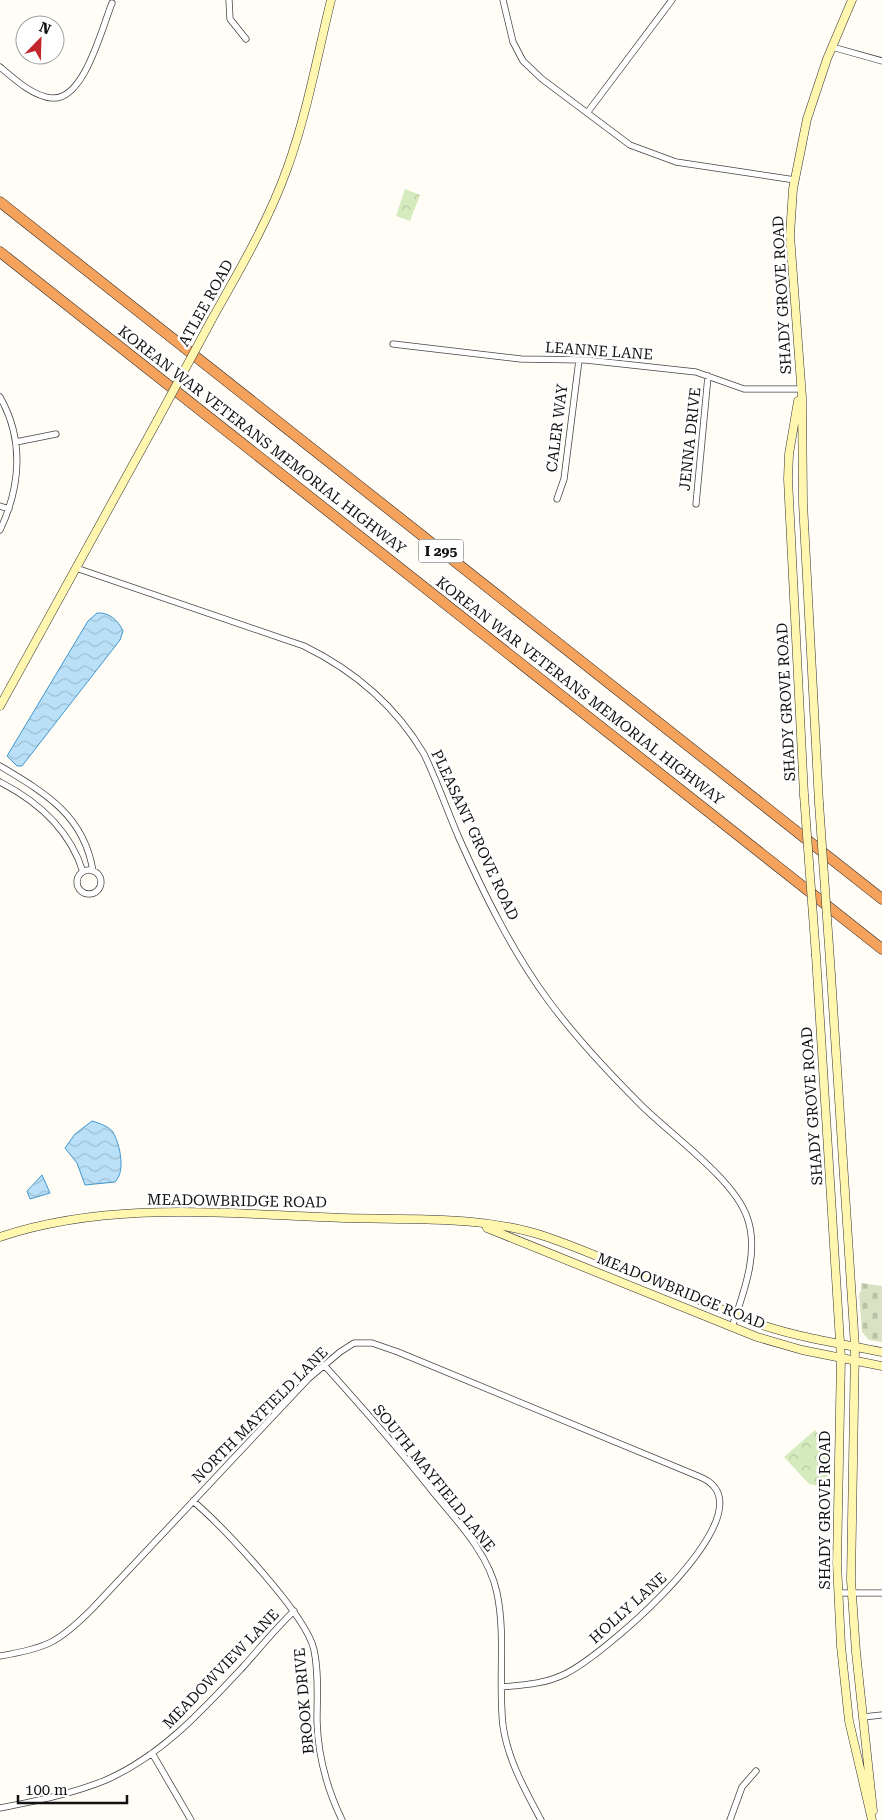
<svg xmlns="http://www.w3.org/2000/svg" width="882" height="1820" viewBox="0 0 882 1820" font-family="'Roboto Serif',serif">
  <defs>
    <pattern id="cemetery-stones" width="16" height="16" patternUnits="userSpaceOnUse" patternTransform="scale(1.25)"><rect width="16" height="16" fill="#d9e3c4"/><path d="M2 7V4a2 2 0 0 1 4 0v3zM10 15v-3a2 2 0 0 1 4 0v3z" fill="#b9c2a7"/></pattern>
    <pattern id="park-crowns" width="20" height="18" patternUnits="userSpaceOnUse" patternTransform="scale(1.25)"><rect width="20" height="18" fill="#d5ebbd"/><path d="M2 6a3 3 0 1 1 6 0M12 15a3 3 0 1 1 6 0" fill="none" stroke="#b6c8a1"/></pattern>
    <pattern id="water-waves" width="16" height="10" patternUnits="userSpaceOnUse" patternTransform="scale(1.25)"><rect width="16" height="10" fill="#b9e0f7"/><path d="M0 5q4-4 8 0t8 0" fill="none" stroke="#9ebfd3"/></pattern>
  </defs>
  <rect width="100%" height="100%" fill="#fffdf5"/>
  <path fill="url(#cemetery-stones)" d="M 861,1283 L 882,1286 L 882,1342 L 869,1340 L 862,1332 L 859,1293 L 861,1292 Z"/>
  <path fill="url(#park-crowns)" d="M 405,189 L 420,195 L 410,221 L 396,216 Z
    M 815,1430 L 831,1451 L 828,1488 L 809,1484 L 784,1457 Z"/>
  <path fill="url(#water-waves)" stroke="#3f96cf" d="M 97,613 C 109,612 118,620 123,631 L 120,640 L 22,766 L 17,766 L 7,756 L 88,621 Z
    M 92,1121 C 99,1123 108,1126 113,1132 C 120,1145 126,1171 115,1182 L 85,1185 L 77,1163 L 65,1148 L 75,1134 Z
    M 42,1175 L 50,1193 L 30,1199 L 27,1191 Z"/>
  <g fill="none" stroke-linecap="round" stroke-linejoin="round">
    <defs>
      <path id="minor" d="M 229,0 L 230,19 L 246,39
        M 503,0 L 513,42 L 523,61 L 542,79 L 630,145 L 676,162 L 795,180
        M 832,47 L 882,61
        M 0,67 C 14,79 34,97 52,98 C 84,101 102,28 112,3
        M 587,113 L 672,0
        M 393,344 L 521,359 L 586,360 L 696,372 L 744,389 L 800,389
        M 0,397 C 24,439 21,486 0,530
        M 16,442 L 56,434
        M 557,499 L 564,479 L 579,360
        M 696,504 L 708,376
        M 0,506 L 9,509
        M 76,568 L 304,646 C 355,671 395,705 424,754 C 437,781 447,810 459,838 C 484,894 512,951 548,1000 C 576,1038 608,1072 641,1105 C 671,1135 734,1179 747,1217 C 760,1252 743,1294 732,1327
        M 0,766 C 45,793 84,815 93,871
        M 0,782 C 39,802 70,830 83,872
        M77 882a12 12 0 1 1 24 0a12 12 0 1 1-24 0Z
        M 324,1365 C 361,1406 398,1448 433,1492 C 457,1521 489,1554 497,1593 C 506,1636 498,1682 503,1726 C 508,1760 525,1790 541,1820
        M 193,1501 C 222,1526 307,1615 314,1650 C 319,1673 317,1698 317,1721 C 318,1756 327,1789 342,1820
        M 838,1593 L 882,1593
        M 0,1656 C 47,1648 58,1643 92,1609 L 308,1379 L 340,1352 L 354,1343 L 372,1343 L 398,1352 L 693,1474 C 702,1478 712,1481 717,1491 C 741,1537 602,1656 565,1674 C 545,1684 523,1685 502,1687
        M 863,1717 L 882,1715
        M 152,1753 L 191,1820
        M 0,1808 C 36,1801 72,1794 106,1780 C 161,1756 203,1710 243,1667 C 260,1648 275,1629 294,1611
        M 730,1820 L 742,1787 L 756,1771"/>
      <path id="secondary" d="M 212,319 C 239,271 268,222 287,169 C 307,114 317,57 331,0
        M 798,401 L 789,454 L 788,479 L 804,795
        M 0,706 L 157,421
        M 819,803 L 803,503 L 802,397 L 790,235 L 793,189 L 807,119 L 827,59 L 852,0
        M 816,956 L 841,1358 L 837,1563 L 841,1646 L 849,1721 L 872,1820
        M 831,975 L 855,1347 L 851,1580 L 856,1652 L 873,1811
        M 487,1228 L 757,1337 L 802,1350 L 882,1366
        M 0,1237 C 111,1200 229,1214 343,1218 C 410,1220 483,1215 547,1237 C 620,1262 689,1299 762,1325 C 801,1338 842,1344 882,1352"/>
      <path id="motorway" d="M 0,202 L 882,899
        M 0,252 L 882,949"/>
    </defs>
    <use href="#minor" stroke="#444" stroke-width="7"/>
    <use href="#secondary" stroke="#333" stroke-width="9"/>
    <use href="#motorway" stroke="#222" stroke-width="11"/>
    <use href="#minor" stroke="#fff" stroke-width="5.5"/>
    <use href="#secondary" stroke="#fff6b0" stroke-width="8"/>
    <use href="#motorway" stroke="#f5a25d" stroke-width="10"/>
    <defs>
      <path id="secondary-bridge" d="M 157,421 L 212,319
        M 804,795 L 816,956
        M 819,803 L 831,975"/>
    </defs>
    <use href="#secondary-bridge" stroke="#333" stroke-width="9" stroke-linecap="butt"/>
    <use href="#secondary-bridge" stroke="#fff6b0" stroke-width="8"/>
  </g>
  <g text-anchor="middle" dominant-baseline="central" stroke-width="5" stroke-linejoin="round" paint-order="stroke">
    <rect fill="#fff" stroke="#585858" stroke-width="1" x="418.5" y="539.5" width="45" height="23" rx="4"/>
    <g font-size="14" font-weight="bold" fill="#111">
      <text x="441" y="551">I 295</text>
    </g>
    <g font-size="15" fill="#111" stroke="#fff">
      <text transform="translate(782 295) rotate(-93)">SHADY GROVE ROAD</text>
      <text transform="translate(206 303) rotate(-61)">ATLEE ROAD</text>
      <text transform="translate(599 351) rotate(4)">LEANNE LANE</text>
      <text transform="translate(557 428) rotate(-83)">CALER WAY</text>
      <text transform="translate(690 439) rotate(-84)">JENNA DRIVE</text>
      <text transform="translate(262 440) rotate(38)">KOREAN WAR VETERANS MEMORIAL HIGHWAY</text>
      <text transform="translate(580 691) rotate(38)">KOREAN WAR VETERANS MEMORIAL HIGHWAY</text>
      <text transform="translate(786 702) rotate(-93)">SHADY GROVE ROAD</text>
      <text transform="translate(475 835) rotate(65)">PLEASANT GROVE ROAD</text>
      <text transform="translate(812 1106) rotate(-94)">SHADY GROVE ROAD</text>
      <text transform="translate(237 1201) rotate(1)">MEADOWBRIDGE ROAD</text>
      <text transform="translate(681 1291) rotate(22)">MEADOWBRIDGE ROAD</text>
      <text transform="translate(260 1415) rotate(-45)">NORTH MAYFIELD LANE</text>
      <text transform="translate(434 1478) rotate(51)">SOUTH MAYFIELD LANE</text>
      <text transform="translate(825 1510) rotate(-90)">SHADY GROVE ROAD</text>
      <text transform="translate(628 1608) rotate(-42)">HOLLY LANE</text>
      <text transform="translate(221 1669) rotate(-46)">MEADOWVIEW LANE</text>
      <text transform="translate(304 1701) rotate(-95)">BROOK DRIVE</text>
    </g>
  </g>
  <g transform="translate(40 40) rotate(23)"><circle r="24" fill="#ffffff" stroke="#a0a0a0"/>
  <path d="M0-4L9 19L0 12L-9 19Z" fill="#c4262e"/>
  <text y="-8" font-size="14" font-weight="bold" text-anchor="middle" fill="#111111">N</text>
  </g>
  <path d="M18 1795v8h109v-8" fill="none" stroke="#111111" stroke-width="2.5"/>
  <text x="25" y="1795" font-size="15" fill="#111111" stroke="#ffffff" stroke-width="4" paint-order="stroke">100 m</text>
</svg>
